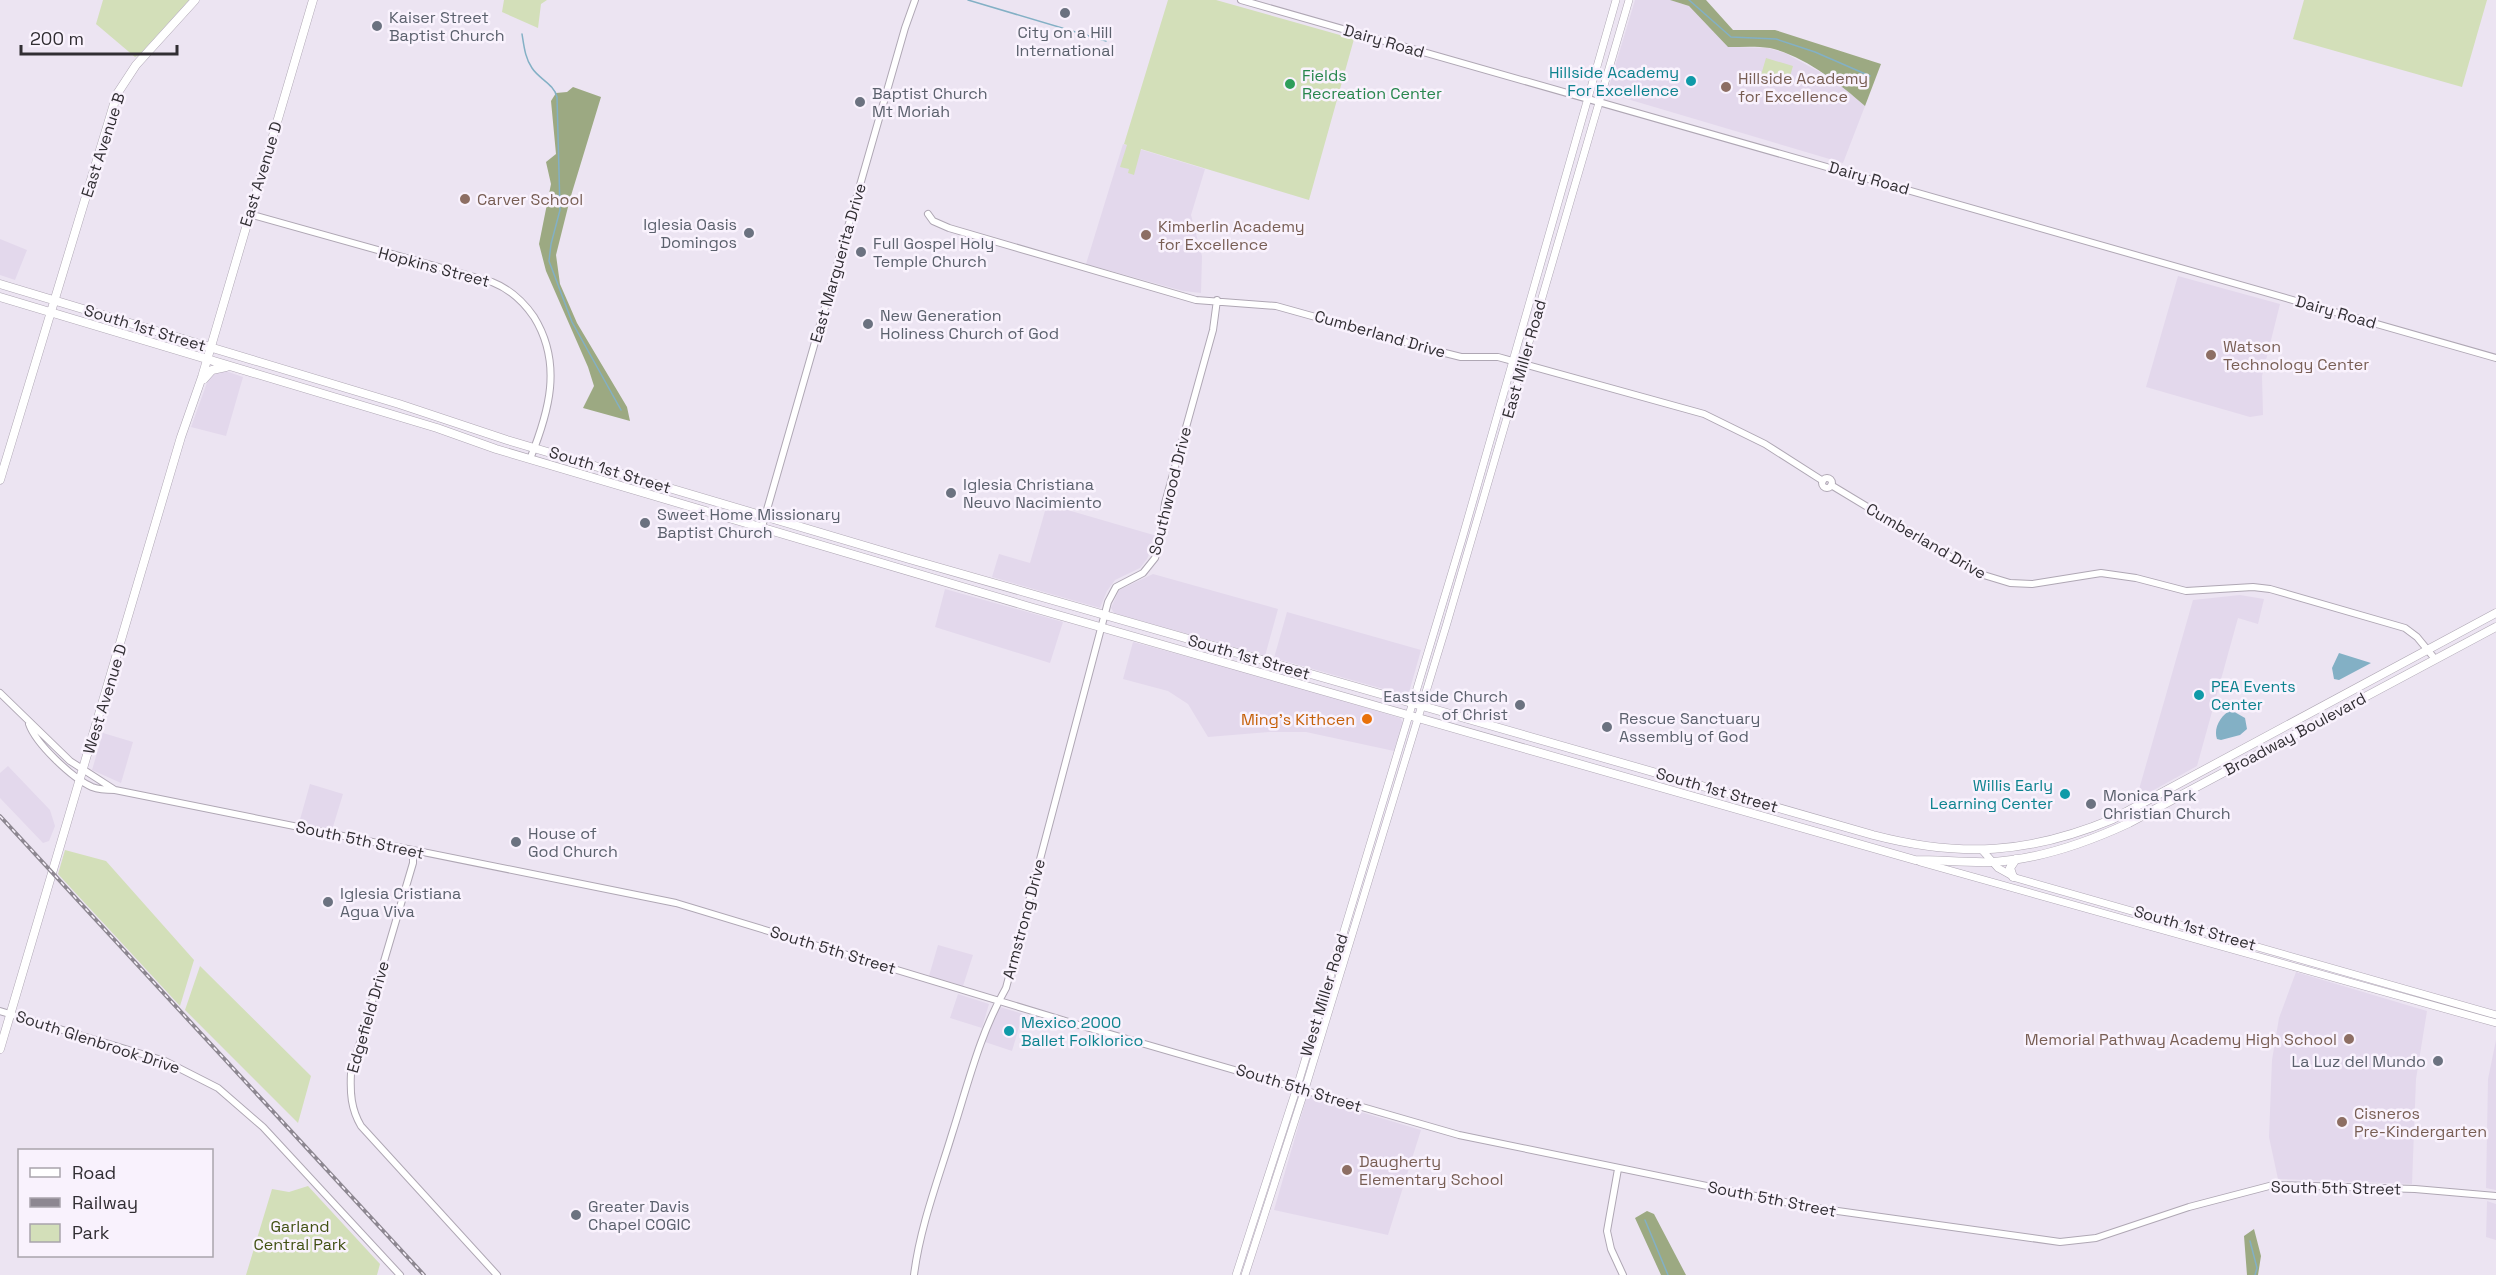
<svg xmlns="http://www.w3.org/2000/svg" width="2496" height="1275" viewBox="0 0 2496 1275" font-family="'Space Grotesk',sans-serif">
  <rect width="100%" height="100%" fill="#ece4f2"/>
  <path fill="#e3d8ec" d="M 1635,0 L 1670,0 L 1689,6 L 1728,47 L 1768,48 L 1785,53 L 1836,81 L 1865,106 L 1843,163 L 1607,93 Z
    M 1123,144 L 1205,169 L 1191,215 L 1202,256 L 1201,293 L 1183,291 L 1086,264 Z
    M 0,239 L 27,250 L 15,280 L 0,275 Z
    M 2178,276 L 2280,304 L 2262,376 L 2263,415 L 2250,417 L 2146,387 Z
    M 220,369 L 243,377 L 226,436 L 191,427 L 209,377 Z
    M 1047,504 L 1157,536 L 1147,559 L 1140,568 L 1115,580 L 1107,591 L 1100,608 L 992,577 L 999,554 L 1030,563 Z
    M 1153,574 L 1278,609 L 1265,656 L 1114,613 L 1111,608 L 1119,590 Z
    M 945,589 L 1063,622 L 1050,663 L 935,627 Z
    M 2240,595 L 2264,599 L 2258,624 L 2238,618 L 2197,766 L 2136,800 L 2193,600 Z
    M 1287,612 L 1421,650 L 1408,696 L 1274,658 Z
    M 1133,642 L 1295,686 L 1400,718 L 1403,722 L 1394,751 L 1306,732 L 1269,732 L 1208,737 L 1188,704 L 1168,691 L 1123,679 Z
    M 103,733 L 133,742 L 121,783 L 92,770 Z
    M 8,766 L 50,810 L 55,826 L 49,841 L 43,843 L 0,798 L 0,773 Z
    M 310,784 L 343,794 L 332,830 L 299,823 Z
    M 938,945 L 973,955 L 963,986 L 929,976 Z
    M 2296,972 L 2427,1011 L 2416,1079 L 2412,1184 L 2278,1179 L 2269,1137 L 2272,1060 L 2279,1018 Z
    M 958,994 L 989,1004 L 982,1028 L 950,1018 Z
    M 997,1006 L 1023,1014 L 1012,1051 L 985,1042 Z
    M 2496,1040 L 2496,1190 L 2486,1188 L 2488,1079 Z
    M 1307,1096 L 1421,1130 L 1388,1235 L 1274,1210 Z
    M 2487,1201 L 2496,1204 L 2496,1240 L 2486,1237 Z"/>
  <path fill="#d3dfb9" d="M 103,0 L 189,0 L 139,55 L 135,57 L 96,24 Z
    M 504,0 L 547,0 L 541,4 L 538,28 L 502,12 Z
    M 1168,0 L 1216,0 L 1354,39 L 1309,200 L 1141,149 L 1134,175 L 1128,173 L 1129,169 L 1120,167 L 1127,145 L 1124,144 Z
    M 2304,0 L 2487,0 L 2462,87 L 2293,39 Z
    M 1766,58 L 1793,66 L 1788,83 L 1761,75 Z
    M 65,850 L 106,861 L 194,960 L 180,1006 L 58,874 Z
    M 200,966 L 311,1076 L 298,1123 L 185,1010 Z
    M 308,1186 L 380,1264 L 377,1275 L 246,1275 L 272,1189 L 289,1192 Z"/>
  <path fill="#9ca982" d="M 1670,0 L 1706,0 L 1733,30 L 1775,30 L 1881,64 L 1865,106 C 1839,83 1804,56 1770,48 C 1757,46 1742,47 1728,47 L 1689,6 Z
    M 573,87 L 601,97 L 570,199 L 556,255 L 560,284 L 577,323 L 627,407 L 630,421 L 583,408 L 594,386 L 588,367 L 546,271 L 539,244 L 551,184 L 546,162 L 556,154 L 551,101 L 556,93 L 567,92 Z
    M 1647,1211 L 1654,1214 L 1686,1275 L 1661,1275 L 1635,1218 Z
    M 2254,1229 L 2261,1256 L 2258,1275 L 2247,1275 L 2244,1236 Z"/>
  <path fill="#83b0c5" d="M 2339,653 L 2371,663 L 2339,680 L 2334,679 L 2332,668 Z
    M 2231,710 L 2245,718 L 2247,729 L 2240,735 L 2221,740 L 2217,739 C 2213,728 2221,715 2231,710 Z"/>
  <g fill="none" stroke-linecap="round" stroke-linejoin="round">
    <path stroke="#83b0c5" stroke-width="1.5" d="M 968,0 L 1106,41
      M 1689,0 L 1731,37 L 1776,39 L 1815,52 L 1870,76
      M 522,34 C 524,46 525,58 532,68 C 539,79 554,84 557,97 L 560,210 L 551,244 L 549,261 L 572,322 L 621,410
      M 1645,1220 L 1668,1275
      M 2250,1241 L 2257,1268 L 2255,1275"/>
    <defs>
      <path id="tertiary" d="M 1241,0 L 2496,358
        M 249,214 L 492,282 C 510,289 523,301 534,317 C 563,364 549,412 530,459
        M 928,214 L 933,221 L 949,228 L 1196,300 L 1276,306 L 1441,352 L 1461,357 L 1498,357 L 1704,414 L 1765,444 L 1823,481
        M1822 483a5 5 0 1 1 10 0a5 5 0 1 1-10 0Z
        M 1831,485 L 1977,573 L 2010,583 L 2032,584 L 2101,573 L 2136,578 L 2186,591 L 2253,587 L 2270,589 L 2405,628 L 2417,637 L 2435,659
        M 762,527 L 905,28 L 915,0
        M 0,693 L 70,761 L 115,790
        M 29,724 C 36,744 72,778 92,787 C 100,790 107,790 115,790 L 676,903 L 1072,1023 L 1459,1135 L 1809,1207 L 2060,1242 L 2096,1238 L 2189,1207 L 2273,1185 L 2415,1189 L 2496,1196
        M 413,852 L 413,863 L 351,1073 C 350,1093 351,1109 361,1126 L 497,1275
        M 0,1011 L 165,1061 L 218,1088 L 263,1127 L 400,1275
        M 1618,1169 L 1607,1231 L 1611,1249 L 1623,1275
        M 914,1275 C 920,1227 938,1180 952,1134 C 968,1084 980,1033 1006,988 L 1108,602 L 1116,587 L 1143,573 L 1155,558 L 1161,534 L 1165,503 L 1213,330 L 1217,300"/>
      <path id="secondary" d="M 1982,850 L 1998,868 L 2016,878 L 2496,1015
        M 1920,862 L 2496,1023
        M 1236,1275 L 1297,1087 L 1462,539 L 1616,0
        M 1245,1275 L 1305,1089 L 1447,623 L 1629,0"/>
      <path id="primary" d="M 0,284 L 399,404 L 507,440 L 909,559 L 1873,835 C 1961,858 2029,854 2113,819 L 2496,613
        M 0,297 L 437,428 L 496,449 L 1030,607 L 1915,860 C 1941,860 1967,863 1993,862 C 2041,859 2086,843 2129,823 L 2496,627
        M 204,379 L 212,370 L 226,367
        M 0,480 L 117,94 L 136,65 L 195,0
        M 2013,877 L 2010,868 L 2016,859
        M 0,1049 L 181,437 L 202,377 L 313,0"/>
    </defs>
    <use href="#tertiary" stroke="#afa7b4" stroke-width="8"/>
    <use href="#secondary" stroke="#afa7b4" stroke-width="8"/>
    <use href="#primary" stroke="#afa7b4" stroke-width="9"/>
    <use href="#tertiary" stroke="#fff" stroke-width="6"/>
    <use href="#secondary" stroke="#fff" stroke-width="7"/>
    <use href="#primary" stroke="#fff" stroke-width="8"/>
    <defs>
      <path id="rail" d="M 0,816 L 424,1275"/>
    </defs>
    <use href="#rail" stroke="#8d8791" stroke-width="4"/>
    <use href="#rail" stroke="#f9f2fd" stroke-width="1.5" stroke-dasharray="4.5" stroke-linecap="butt"/>
  </g>
  <g fill="#6b7280" stroke="#f9f2fd" stroke-width="2">
    <circle cx="1065" cy="13" r="6"/>
    <circle cx="377" cy="26" r="6"/>
    <circle cx="860" cy="102" r="6"/>
    <circle cx="749" cy="233" r="6"/>
    <circle cx="861" cy="252" r="6"/>
    <circle cx="868" cy="324" r="6"/>
    <circle cx="951" cy="493" r="6"/>
    <circle cx="645" cy="523" r="6"/>
    <circle cx="1520" cy="705" r="6"/>
    <circle cx="1607" cy="727" r="6"/>
    <circle cx="2091" cy="804" r="6"/>
    <circle cx="516" cy="842" r="6"/>
    <circle cx="328" cy="902" r="6"/>
    <circle cx="2438" cy="1061" r="6"/>
    <circle cx="576" cy="1215" r="6"/>
  </g>
  <g fill="#0f9aa8" stroke="#f9f2fd" stroke-width="2">
    <circle cx="1691" cy="81" r="6"/>
    <circle cx="2199" cy="695" r="6"/>
    <circle cx="2065" cy="794" r="6"/>
    <circle cx="1009" cy="1031" r="6"/>
  </g>
  <circle fill="#2e9e5b" stroke="#f9f2fd" stroke-width="2" cx="1290" cy="84" r="6"/>
  <g fill="#8d6e63" stroke="#f9f2fd" stroke-width="2">
    <circle cx="1726" cy="87" r="6"/>
    <circle cx="465" cy="199" r="6"/>
    <circle cx="1146" cy="235" r="6"/>
    <circle cx="2211" cy="355" r="6"/>
    <circle cx="2349" cy="1039" r="6"/>
    <circle cx="2342" cy="1122" r="6"/>
    <circle cx="1347" cy="1170" r="6"/>
  </g>
  <circle fill="#e8710a" stroke="#f9f2fd" stroke-width="2" cx="1367" cy="719" r="6"/>
  <g text-anchor="middle" dominant-baseline="central" stroke-width="5" stroke-linejoin="round" paint-order="stroke">
    <g font-size="16" fill="#5b616d" stroke="#f9f2fd" text-anchor="start">
      <text x="389" y="17">Kaiser Street<tspan x="389" dy="18">Baptist Church</tspan></text>
      <text x="1065" y="32" text-anchor="middle">City on a Hill<tspan x="1065" dy="18">International</tspan></text>
      <text x="872" y="93">Baptist Church<tspan x="872" dy="18">Mt Moriah</tspan></text>
      <text x="737" y="224" text-anchor="end">Iglesia Oasis<tspan x="737" dy="18">Domingos</tspan></text>
      <text x="873" y="243">Full Gospel Holy<tspan x="873" dy="18">Temple Church</tspan></text>
      <text x="880" y="315">New Generation<tspan x="880" dy="18">Holiness Church of God</tspan></text>
      <text x="963" y="484">Iglesia Christiana<tspan x="963" dy="18">Neuvo Nacimiento</tspan></text>
      <text x="657" y="514">Sweet Home Missionary<tspan x="657" dy="18">Baptist Church</tspan></text>
      <text x="1508" y="696" text-anchor="end">Eastside Church<tspan x="1508" dy="18">of Christ</tspan></text>
      <text x="1619" y="718">Rescue Sanctuary<tspan x="1619" dy="18">Assembly of God</tspan></text>
      <text x="2103" y="795">Monica Park<tspan x="2103" dy="18">Christian Church</tspan></text>
      <text x="528" y="833">House of<tspan x="528" dy="18">God Church</tspan></text>
      <text x="340" y="893">Iglesia Cristiana<tspan x="340" dy="18">Agua Viva</tspan></text>
      <text x="2426" y="1061" text-anchor="end">La Luz del Mundo</text>
      <text x="588" y="1206">Greater Davis<tspan x="588" dy="18">Chapel COGIC</tspan></text>
    </g>
    <g font-size="16" fill="#312e33" stroke="#f9f2fd">
      <text transform="translate(1384 41) rotate(16)">Dairy Road</text>
      <text transform="translate(103 145) rotate(-72)">East Avenue B</text>
      <text transform="translate(261 174) rotate(-73)">East Avenue D</text>
      <text transform="translate(1869 178) rotate(16)">Dairy Road</text>
      <text transform="translate(838 263) rotate(-74)">East Marguerita Drive</text>
      <text transform="translate(434 267) rotate(15)">Hopkins Street</text>
      <text transform="translate(2336 312) rotate(16)">Dairy Road</text>
      <text transform="translate(145 328) rotate(17)">South 1st Street</text>
      <text transform="translate(1380 334) rotate(16)">Cumberland Drive</text>
      <text transform="translate(1524 359) rotate(-74)">East Miller Road</text>
      <text transform="translate(610 470) rotate(17)">South 1st Street</text>
      <text transform="translate(1170 491) rotate(-76)">Southwood Drive</text>
      <text transform="translate(1926 541) rotate(30)">Cumberland Drive</text>
      <text transform="translate(1249 657) rotate(16)">South 1st Street</text>
      <text transform="translate(105 699) rotate(-73)">West Avenue D</text>
      <text transform="translate(2295 734) rotate(-28)">Broadway Boulevard</text>
      <text transform="translate(1717 790) rotate(16)">South 1st Street</text>
      <text transform="translate(360 840) rotate(12)">South 5th Street</text>
      <text transform="translate(1024 919) rotate(-75)">Armstrong Drive</text>
      <text transform="translate(2195 928) rotate(16)">South 1st Street</text>
      <text transform="translate(833 950) rotate(17)">South 5th Street</text>
      <text transform="translate(1324 995) rotate(-73)">West Miller Road</text>
      <text transform="translate(368 1017) rotate(-74)">Edgefield Drive</text>
      <text transform="translate(98 1042) rotate(18)">South Glenbrook Drive</text>
      <text transform="translate(1299 1088) rotate(17)">South 5th Street</text>
      <text transform="translate(2336 1188) rotate(1)">South 5th Street</text>
      <text transform="translate(1772 1199) rotate(11)">South 5th Street</text>
    </g>
    <g font-size="16" fill="#0d838f" stroke="#f9f2fd" text-anchor="end">
      <text x="1679" y="72">Hillside Academy<tspan x="1679" dy="18">For Excellence</tspan></text>
      <text x="2211" y="686" text-anchor="start">PEA Events<tspan x="2211" dy="18">Center</tspan></text>
      <text x="2053" y="785">Willis Early<tspan x="2053" dy="18">Learning Center</tspan></text>
      <text x="1021" y="1022" text-anchor="start">Mexico 2000<tspan x="1021" dy="18">Ballet Folklorico</tspan></text>
    </g>
    <g font-size="16" fill="#27864d" stroke="#f9f2fd" text-anchor="start">
      <text x="1302" y="75">Fields<tspan x="1302" dy="18">Recreation Center</tspan></text>
    </g>
    <g font-size="16" fill="#785e54" stroke="#f9f2fd" text-anchor="start">
      <text x="1738" y="78">Hillside Academy<tspan x="1738" dy="18">for Excellence</tspan></text>
      <text x="477" y="199">Carver School</text>
      <text x="1158" y="226">Kimberlin Academy<tspan x="1158" dy="18">for Excellence</tspan></text>
      <text x="2223" y="346">Watson<tspan x="2223" dy="18">Technology Center</tspan></text>
      <text x="2337" y="1039" text-anchor="end">Memorial Pathway Academy High School</text>
      <text x="2354" y="1113">Cisneros<tspan x="2354" dy="18">Pre-Kindergarten</tspan></text>
      <text x="1359" y="1161">Daugherty<tspan x="1359" dy="18">Elementary School</tspan></text>
    </g>
    <g font-size="16" fill="#c56008" stroke="#f9f2fd" text-anchor="end">
      <text x="1355" y="719">Ming's Kithcen</text>
    </g>
    <g font-size="16" fill="#415013" stroke="#f9f2fd">
      <text x="300" y="1226">Garland<tspan x="300" dy="18">Central Park</tspan></text>
    </g>
  </g>
  <rect x="18" y="1149" width="195" height="108" fill="#f9f2fd" stroke="#a9a4ac" stroke-width="1.5"/>
  <rect x="30" y="1168" width="30" height="9" fill="#ffffff" stroke="#a9a4ac" stroke-width="1.5"/>
  <text x="72" y="1179" font-size="18" fill="#312e33">Road</text>
  <rect x="30" y="1198" width="30" height="9" fill="#8d8791" stroke="#a9a4ac" stroke-width="1.5"/>
  <text x="72" y="1209" font-size="18" fill="#312e33">Railway</text>
  <rect x="30" y="1224" width="30" height="18" fill="#d3dfb9" stroke="#a9a4ac" stroke-width="1.5"/>
  <text x="72" y="1239" font-size="18" fill="#312e33">Park</text>
  <path d="M21 45v9h156v-9" fill="none" stroke="#312e33" stroke-width="3"/>
  <text x="30" y="45" font-size="18" fill="#312e33" stroke="#f9f2fd" stroke-width="4.5" paint-order="stroke">200 m</text>
</svg>
